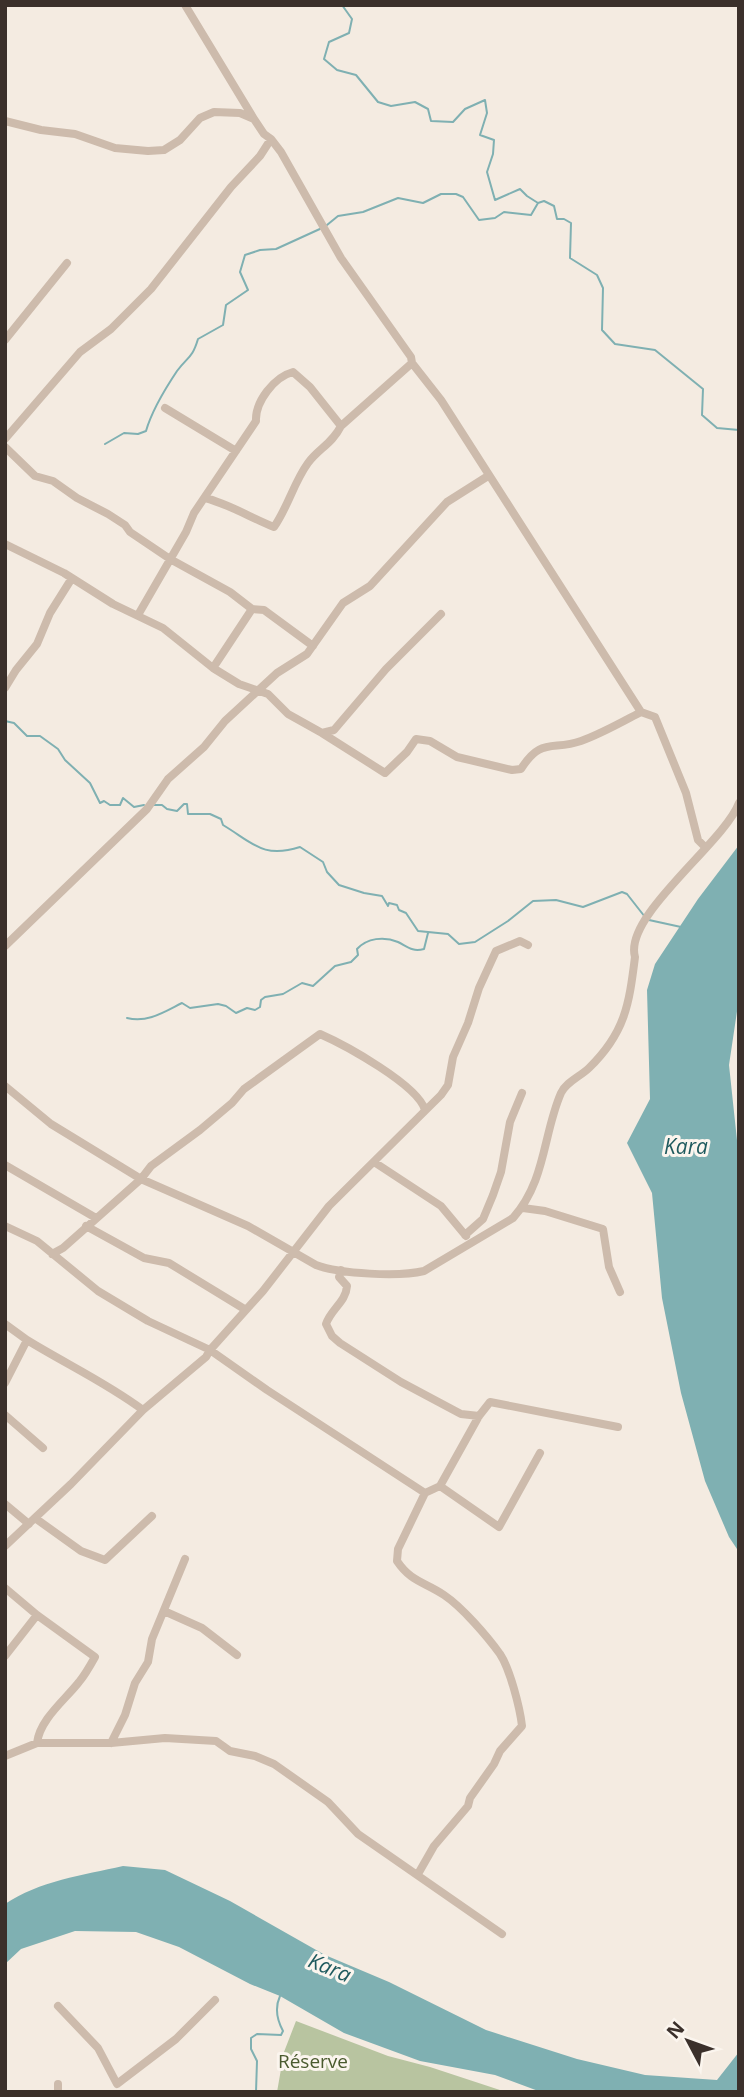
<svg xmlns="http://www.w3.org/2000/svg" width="744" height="2097" viewBox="0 0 744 2097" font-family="'Open Sans',sans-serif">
  <rect width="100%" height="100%" fill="#f4ebe1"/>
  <path fill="#b8c4a0" d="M 296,2021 L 388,2056 L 430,2067 L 506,2092 L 277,2092 L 284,2052 Z"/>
  <path fill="#7fb0b2" d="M 739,845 L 739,998 L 729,1065 L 739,1159 L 739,1552 L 729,1537 L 705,1481 L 681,1393 L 662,1298 L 652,1193 L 627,1143 L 650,1099 L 647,990 L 655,964 L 698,899 Z
    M 123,1866 L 165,1870 L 230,1901 L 325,1955 L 389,1982 L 486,2030 L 577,2059 L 645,2075 L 717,2080 L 739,2052 L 739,2092 L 541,2092 L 495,2075 L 420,2061 L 344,2033 L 280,1996 L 250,1984 L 179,1947 L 136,1932 L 75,1931 L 21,1949 L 5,1964 L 5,1904 C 39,1881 83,1875 123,1866 Z"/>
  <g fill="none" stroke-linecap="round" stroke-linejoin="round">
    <path stroke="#7fb0b2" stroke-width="2" d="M 342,5 L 352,19 L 349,33 L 329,42 L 324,59 L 337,70 L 356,75 L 378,102 L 391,106 L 415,102 L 428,109 L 431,121 L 453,122 L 465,109 L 485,100 L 487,113 L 480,135 L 494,140 L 493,154 L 487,172 L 495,200 L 520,189 L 527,196 L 538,203 L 544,201 L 554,206 L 557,219 L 564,219 L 571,223 L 570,258 L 597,275 L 603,288 L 602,330 L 615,344 L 655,350 L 703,389 L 702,415 L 717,428 L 739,430
      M 327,225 L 338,216 L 363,212 L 398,198 L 423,203 L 441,194 L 456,194 L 463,197 L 479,220 L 495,218 L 504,212 L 531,215 L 538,203
      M 105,444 L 124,433 L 138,434 L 146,431 C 152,410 165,389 177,371 C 188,356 192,359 198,339 L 223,325 L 226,305 L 248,290 L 240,272 L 245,255 L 260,250 L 276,249 L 322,228
      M 5,721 L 14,723 L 27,736 L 40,736 L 58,749 L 65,760 L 90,783 L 100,803 L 104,801 L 110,805 L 120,805 L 123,798 L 134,807 L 144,805
      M 153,805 L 162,805 L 167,809 L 177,811 L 184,804 L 187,804 L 188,814 L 210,814 L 221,819 L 223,825 C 253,843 263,859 300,847 L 323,862 L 327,872 L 339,885 L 364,893 L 382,896 L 388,906 L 389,903 L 397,905 L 399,910 L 406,913 L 418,931 L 448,934 L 459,944 L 475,942 L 508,921 L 533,901 L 556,900 L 583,907 L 622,892 L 627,894 L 645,917
      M 649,920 L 681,927
      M 127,1018 C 148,1023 164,1012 182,1003 L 190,1008 L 218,1004 L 226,1006 L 236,1013 L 247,1008 L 255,1010 L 260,1007 L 261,1000 L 265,997 L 283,994 L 302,983 L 313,986 L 335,966 L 351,962 L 358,955 L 357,949 C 367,938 384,936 398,942 C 408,947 412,952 424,949 L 428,933
      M 256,2092 L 257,2061 L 251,2049 L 251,2038 L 257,2034 L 281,2035 L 283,2031 C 277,2020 275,2007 280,1996"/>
    <path stroke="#cdbbac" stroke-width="8" d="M 185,5 L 254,119
      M 5,121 L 41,130 L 75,134 L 115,148 L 148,151 L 164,150 L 180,140 L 200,118 L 214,112 L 240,113 L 254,119 L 264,134 L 271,139 L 281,152 L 341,258 L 411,357 L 412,363 L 441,400 L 641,712 L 655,717 L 686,793 L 698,840 L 705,847
      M 5,340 L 67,263
      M 165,408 L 236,451
      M 5,439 L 80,352 L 111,329 L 151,289 L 231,187 L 260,156 L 271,139
      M 5,447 L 35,476 L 53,481 L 77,498 L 108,514 L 125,525 L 130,532 L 170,559 L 230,592 L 252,609 L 213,668
      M 205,498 C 229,504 251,518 274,527 C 288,507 294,482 308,463 C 318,449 332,444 341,426 L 412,363
      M 5,544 L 64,573 L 113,604 L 163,628 L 213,668 L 239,684 L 268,694 L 288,714 L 322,733 L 334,730 L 386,669 L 441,614
      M 252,609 L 264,610 L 313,646
      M 138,615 L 186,532 L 194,513 L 256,421 C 255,402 274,377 293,372 L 310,387 L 341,426
      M 5,688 L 16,670 L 37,644 L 50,613 L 72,578
      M 322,733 L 385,773 L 407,752 L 416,739 L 430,741 L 457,757 L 512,770 L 521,769 C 541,737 552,751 581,741 C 601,734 622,722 641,712
      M 5,946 L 147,809 L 168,779 L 204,747 L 225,721 L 277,673 L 307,654 L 343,603 L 370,586 L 447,502 L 488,476
      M 5,1086 L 51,1124 L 141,1179 L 248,1226 L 316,1265 C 340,1274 399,1277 424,1271 L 513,1218 C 546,1181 543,1134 561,1093 C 566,1082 581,1076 589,1068 C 625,1033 629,1005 635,957 C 623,916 724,843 739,803
      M 374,1162 L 441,1206 L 466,1236
      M 5,1165 L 96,1218
      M 523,1208 L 545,1211 L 603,1229 L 609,1267 L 620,1292
      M 5,1226 L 37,1241 L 98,1291 L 148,1321 L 210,1350 L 267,1390 L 425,1493 L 440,1486 L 479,1416 L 490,1402 L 618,1427
      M 86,1226 L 144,1258 L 169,1263 L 246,1310
      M 465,1235 L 483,1219 L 493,1195 L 501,1172 L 510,1122 L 522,1093
      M 52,1254 L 63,1248 L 141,1179 L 151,1166 L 200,1130 L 232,1103 L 244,1089 L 320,1034 C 345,1045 418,1085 425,1110
      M 341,1270 L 339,1277 L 347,1286 C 346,1302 331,1309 326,1324 L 332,1336 L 340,1343 L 401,1382 L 461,1414 L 479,1416
      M 5,1324 L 27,1340 L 5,1383
      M 27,1340 C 66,1364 107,1383 143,1410
      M 5,1415 L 43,1448
      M 440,1486 L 499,1527 L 540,1453
      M 5,1504 L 29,1524
      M 35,1518 L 81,1551 L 105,1560 L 152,1516
      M 5,1546 L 71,1484 L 143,1410 L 206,1357 L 210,1350 L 263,1291 L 329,1206 L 441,1095 L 448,1085 L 453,1057 L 468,1023 L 479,988 L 496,951 L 520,941 L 528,945
      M 5,1588 L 37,1615 L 95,1657 C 90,1666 85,1675 79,1682 C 65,1700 40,1719 37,1743
      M 164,1611 L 202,1628 L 237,1655
      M 5,1656 L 37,1615
      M 111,1743 L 125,1715 L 135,1683 L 148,1662 L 152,1639 L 185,1559
      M 5,1756 L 37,1743 L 111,1743 L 165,1738 L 216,1741 L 230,1751 L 255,1756 L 274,1764 L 328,1802 L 358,1834 L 502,1934
      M 418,1874 L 434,1846 L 468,1806 L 470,1798 L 494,1764 L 500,1751 L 522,1726 C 520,1708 510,1669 500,1654 C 487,1636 462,1607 444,1595 C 425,1582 411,1582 397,1561 L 398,1549 L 425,1493
      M 58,2006 L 98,2048 L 117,2084 L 176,2039 L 215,2000
      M 58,2084 L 58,2092"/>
  </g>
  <g text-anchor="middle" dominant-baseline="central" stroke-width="6" stroke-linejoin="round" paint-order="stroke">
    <g font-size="19" fill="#4a5a2e" stroke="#fbf5ee">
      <text x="313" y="2061">Réserve</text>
    </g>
    <g font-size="21" font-style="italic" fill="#1f5a5e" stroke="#fbf5ee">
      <text x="686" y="1146">Kara</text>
      <text transform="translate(330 1967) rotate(22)">Kara</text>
    </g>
  </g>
  <rect width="744" height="2097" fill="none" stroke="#3b302b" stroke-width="14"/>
  <g transform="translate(688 2041) rotate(311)" stroke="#fbf5ee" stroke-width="5" paint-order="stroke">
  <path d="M0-5L12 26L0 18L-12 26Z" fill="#3b302b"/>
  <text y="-10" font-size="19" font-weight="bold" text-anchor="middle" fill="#3b302b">N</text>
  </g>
</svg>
